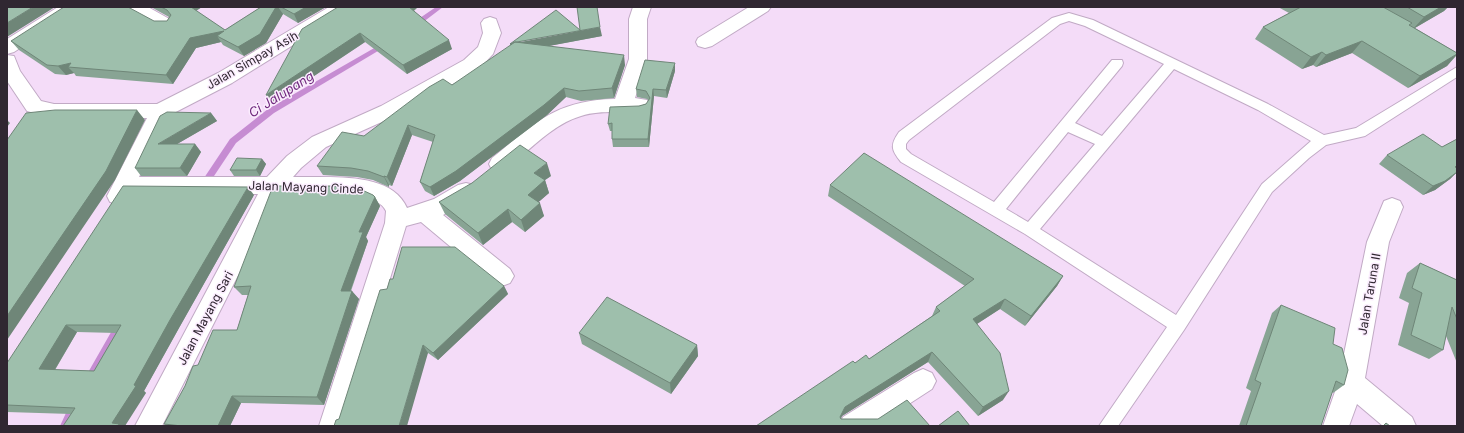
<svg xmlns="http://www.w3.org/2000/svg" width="1464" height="433" viewBox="0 0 1464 433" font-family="Inter,sans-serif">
  <rect width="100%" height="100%" fill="#f4dcf8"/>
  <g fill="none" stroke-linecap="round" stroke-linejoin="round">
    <path fill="#c68cd2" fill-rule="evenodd" d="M 436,7 L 443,7 L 418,26 L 414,26 L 414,22 Z
      M 383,43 L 387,43 L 388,45 L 274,113 L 236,143 L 206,188 L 200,188 L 199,186 L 200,184 L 230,139 L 268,109 Z
      M 121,319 L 124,320 L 125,323 L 124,326 L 92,382 L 89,383 L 86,382 L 84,379 L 86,376 L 118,320 Z
      M 74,401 L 77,402 L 79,405 L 70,426 L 60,426 L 71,402 Z"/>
    <defs>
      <path id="service" d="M 1069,13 L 1093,20 L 1268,104 L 1324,135 L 1356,128 L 1457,67 L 1457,77 L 1365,136 L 1326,145 L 1309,158 L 1272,192 L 1184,330 L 1118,426 L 1099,426 L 1167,327 L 1025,234 L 901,162 C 891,150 890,145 899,132 L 1052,18 ZM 1069,21 L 1085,26 L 1164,64 L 1102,136 L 1075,123 L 1122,66 L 1123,63 L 1122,60 L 1112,60 L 994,202 L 911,154 L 906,149 L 906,144 L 909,140 L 1060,24 ZM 1174,69 L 1258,110 L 1311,141 L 1262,184 L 1176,315 L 1040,229 ZM 1068,132 L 1095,144 L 1028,222 L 1006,209 Z"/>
      <path id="minor" d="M 125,7 L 148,7 L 173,21 L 176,25 L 173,29 C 158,33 141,18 128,11 Z
        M 329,7 L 351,7 L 348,11 L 232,83 L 168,116 L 139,177 L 267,177 L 287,156 L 312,137 L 381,106 L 464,60 L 478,47 L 483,33 L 481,23 L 484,19 L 490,17 L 496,19 L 501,33 L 493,54 L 478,70 L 395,116 L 326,147 L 301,168 L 293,177 C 327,178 391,170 407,208 L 434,199 L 458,185 L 466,183 L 474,185 L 477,191 L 474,197 L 466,202 L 443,215 L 510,269 L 514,276 L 510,283 L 502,286 L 494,283 L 421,222 L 406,226 L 345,426 L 319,426 L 385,223 L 386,211 C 375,187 303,194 279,194 L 162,426 L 135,426 L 258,194 L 131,193 L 126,202 L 118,204 L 110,202 L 107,196 L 147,118 L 54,118 L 27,111 L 7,81 L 7,55 L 14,56 L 20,71 L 41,101 L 54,104 L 157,104 L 218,73 Z
        M 633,7 L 651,7 L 647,19 L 647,59 L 635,98 L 647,100 L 650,105 L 647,110 L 640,112 C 621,113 600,110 581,116 C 553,124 528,151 506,170 L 499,172 L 492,170 L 489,164 L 492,158 C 535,123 556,100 615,99 L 629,59 L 629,19 Z
        M 749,7 L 771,7 L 768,11 L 712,46 L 705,48 L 698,46 L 696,42 L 698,38 Z
        M 1392,198 L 1400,201 L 1403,207 L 1389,242 L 1365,378 L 1412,417 L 1416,426 L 1383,426 L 1357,404 L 1349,426 L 1323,426 L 1338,383 L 1367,242 L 1384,201 Z
        M 923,369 L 932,373 L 936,381 L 932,389 L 875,426 L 839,426 L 843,417 L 914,373 Z"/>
      <path id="tertiary" d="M 58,7 L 80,7 L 77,11 L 14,52 L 7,54 L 7,39 Z"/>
    </defs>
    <use href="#service" stroke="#c1aac5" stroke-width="2"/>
    <use href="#minor" stroke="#c1aac5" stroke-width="2"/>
    <use href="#tertiary" stroke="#c1aac5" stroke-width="2"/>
    <use href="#service" fill="#fff" fill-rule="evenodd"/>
    <use href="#minor" fill="#fff" fill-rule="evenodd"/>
    <use href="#tertiary" fill="#fff" fill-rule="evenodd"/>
  </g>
  <path fill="#88a494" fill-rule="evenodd" d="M 151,7 L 202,7 L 196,11 L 225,30 L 261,7 L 326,7 L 298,23 L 283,14 L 266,43 L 244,56 L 223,45 L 221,42 L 196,48 L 173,84 L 76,76 L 74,73 L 66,75 L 55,74 L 19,50 L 11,41 L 154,21 L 167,21 L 169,17 Z
    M 338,7 L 418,7 L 414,11 L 452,49 L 407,74 L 365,42 L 272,104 Z
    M 1278,7 L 1448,7 L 1444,11 L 1415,28 L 1457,53 L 1457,55 L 1447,66 L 1408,88 L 1352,53 L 1316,67 L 1313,65 L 1302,69 L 1255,39 L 1263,27 L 1289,13 Z
    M 580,30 L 602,36 L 548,46 L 625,65 L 614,98 L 581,101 L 566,97 L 547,115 L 460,181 L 434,196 L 425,191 L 420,182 L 433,142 L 412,135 L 392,186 L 389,185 L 389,187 L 373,180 L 357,177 L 323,175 L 317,166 L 364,136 L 452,85 Z
    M 675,71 L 667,98 L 654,96 L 649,147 L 613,147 L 612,139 L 612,131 L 610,131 L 608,124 L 639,106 L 646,104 L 649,101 L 647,99 L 637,97 L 636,89 Z
    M 211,113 L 217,121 L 177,144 L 195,144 L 201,152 L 187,176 L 141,176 L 135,168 Z
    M 1457,139 L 1457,172 L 1450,179 L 1435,190 L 1423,195 L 1379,164 L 1387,155 L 1442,147 Z
    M 262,159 L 266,164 L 260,176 L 234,176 L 230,170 Z
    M 551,176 L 545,180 L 549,193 L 538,202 L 544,216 L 525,232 L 512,222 L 483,245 L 445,214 L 439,202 Z
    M 830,185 L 1063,276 L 1057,286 L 1025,326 L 1000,309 L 977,324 L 1003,400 L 978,416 L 928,362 L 842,416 L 841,418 L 841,419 L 930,426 L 756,426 L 855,363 L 869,359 L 932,316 L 936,307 L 965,286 L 828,196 Z
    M 254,195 L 179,328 L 144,391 L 146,393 L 71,414 L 7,412 L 7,363 ZM 77,332 L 116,333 L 94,371 L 55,370 Z
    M 375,197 L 380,206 L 366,237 L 368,241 L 351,291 L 359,299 L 324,405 L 241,403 L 230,426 L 167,426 L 164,424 L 198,365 L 237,330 L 248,295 L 242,295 L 234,287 Z
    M 1420,263 L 1457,280 L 1457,363 L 1446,336 L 1443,350 L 1429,359 L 1398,345 L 1409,303 L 1399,298 L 1407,273 Z
    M 504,286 L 508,294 L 438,360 L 428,353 L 339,419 L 387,289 Z
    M 1281,305 L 1333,344 L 1344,385 L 1333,393 L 1332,392 L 1321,426 L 1236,426 L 1238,425 L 1239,426 L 1251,391 L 1246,388 L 1272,313 Z
    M 579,333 L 697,345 L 698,356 L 671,394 L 582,344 Z"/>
  <path fill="#6f8678" d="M 33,7 L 55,7 L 7,37 L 7,23 Z
    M 188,7 L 202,7 L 192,13 Z
    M 276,7 L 278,7 L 283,14 L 266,43 L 244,56 L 238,47 Z
    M 306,7 L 326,7 L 298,23 L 294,14 Z
    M 407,7 L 418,7 L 410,13 Z
    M 1441,7 L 1448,7 L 1444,11 L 1413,29 L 1424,17 Z
    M 600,27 L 602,36 L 512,53 L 510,44 Z
    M 224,31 L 217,36 L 221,42 L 196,48 L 173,84 L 166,75 L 190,38 Z
    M 360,33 L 365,42 L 272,104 L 266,95 Z
    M 449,40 L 452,49 L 407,74 L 403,65 Z
    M 1362,41 L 1352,53 L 1316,67 L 1326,55 Z
    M 1322,52 L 1313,65 L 1302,69 L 1311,57 Z
    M 1457,54 L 1447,66 L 1408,88 L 1420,76 Z
    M 624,55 L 625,65 L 614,98 L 612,88 Z
    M 71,63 L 68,67 L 74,73 L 66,75 L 58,66 Z
    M 675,63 L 675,71 L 667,98 L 666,90 Z
    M 564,88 L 566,97 L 547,115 L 460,181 L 434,196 L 430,187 Z
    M 653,89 L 654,96 L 649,147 L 648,139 Z
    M 137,110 L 145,120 L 115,180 L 7,340 L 7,316 Z
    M 211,113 L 217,121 L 165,151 L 158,144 Z
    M 7,120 L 10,123 L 7,127 Z
    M 408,125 L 412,135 L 392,186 L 387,177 Z
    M 195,144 L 201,152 L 187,176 L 180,168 Z
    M 262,159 L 266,164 L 260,176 L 256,170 Z
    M 547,163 L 551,176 L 545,180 L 549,193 L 533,207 L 528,195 L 534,173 Z
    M 1457,172 L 1450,179 L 1435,190 L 1423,195 L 1433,186 Z
    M 384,176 L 389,185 L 389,187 L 384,177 Z
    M 248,187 L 254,195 L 179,328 L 144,391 L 146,393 L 125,426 L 116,426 L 112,423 L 170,320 Z
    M 375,197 L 380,206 L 366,237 L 368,241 L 347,300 L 341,291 L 359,232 Z
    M 540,203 L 544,216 L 525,232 L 521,220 Z
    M 508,209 L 512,222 L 483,245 L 478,233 Z
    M 1063,276 L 1057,286 L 1025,326 L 1031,316 Z
    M 504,286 L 508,294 L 438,360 L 433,353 Z
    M 352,291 L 359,299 L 324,405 L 317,397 Z
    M 1005,299 L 1000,309 L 969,329 L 973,319 Z
    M 66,325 L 77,332 L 51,376 L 39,369 Z
    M 423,345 L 428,353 L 407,426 L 399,426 Z
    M 697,345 L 698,356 L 671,394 L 670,383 Z
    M 932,352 L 928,362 L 842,416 L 838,425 L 840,417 L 845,407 Z
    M 1009,391 L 1003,400 L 978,416 L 983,407 Z
    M 232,396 L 241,403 L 230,426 L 218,426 Z"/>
  <path fill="#9ebfac" stroke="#6f8678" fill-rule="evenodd" d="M 7,7 L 33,7 L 7,23 Z
    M 64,7 L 128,7 L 154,21 L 167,21 L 171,15 L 167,10 L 161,7 L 191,7 L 225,30 L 261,7 L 276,7 L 260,34 L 238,47 L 217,36 L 224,31 L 190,38 L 166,75 L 68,67 L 71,63 L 58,66 L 47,65 L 11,41 Z
    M 281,7 L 306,7 L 294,14 Z
    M 338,7 L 409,7 L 449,40 L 403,65 L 360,33 L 266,95 L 302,29 Z
    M 577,7 L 597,7 L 600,27 L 517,42 L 515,42 L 510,44 L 556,10 L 580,30 Z
    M 1301,7 L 1383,7 L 1412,23 L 1409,25 L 1457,53 L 1457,54 L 1420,76 L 1362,41 L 1326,55 L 1322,52 L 1311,57 L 1263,27 Z
    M 1407,7 L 1441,7 L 1424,17 Z
    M 515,42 L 624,55 L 612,88 L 579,91 L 564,88 L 544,105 L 456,171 L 430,187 L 420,182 L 435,135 L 408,125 L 387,177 L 384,176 L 384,177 L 368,171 L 351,168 L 317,166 L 342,132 L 364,136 L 429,87 L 443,79 L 452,85 Z
    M 645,60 L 675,63 L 666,90 L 653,89 L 648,139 L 612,139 L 612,123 L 608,124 L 610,107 L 639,106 L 646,104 L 650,98 L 646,91 L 636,89 Z
    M 55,110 L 137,110 L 106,171 L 7,316 L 7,140 L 26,113 Z
    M 167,112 L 211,113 L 158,144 L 195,144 L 180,168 L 135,168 L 160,116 Z
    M 1423,134 L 1442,147 L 1457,139 L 1457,165 L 1455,167 L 1457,168 L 1457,172 L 1445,181 L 1433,186 L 1387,155 Z
    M 520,145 L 547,163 L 534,173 L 545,180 L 528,195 L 540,203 L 521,220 L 508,209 L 478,233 L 439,202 L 472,183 Z
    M 864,153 L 1063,276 L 1031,316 L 1005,299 L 973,319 L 1000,353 L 1009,391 L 983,407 L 932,352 L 845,407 L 840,417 L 841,419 L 878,419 L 907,400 L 930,426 L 756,426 L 853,361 L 855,363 L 866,355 L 869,359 L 940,311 L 936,307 L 974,279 L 830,185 Z
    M 237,158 L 262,159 L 256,170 L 230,170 Z
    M 123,186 L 248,187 L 170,320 L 134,385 L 136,386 L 112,423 L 119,424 L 118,426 L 63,426 L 75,408 L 7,405 L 7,363 ZM 66,325 L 121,325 L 94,371 L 39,369 Z
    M 273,186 L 331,186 L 362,190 L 373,195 L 375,197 L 359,232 L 363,232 L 341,291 L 352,291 L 317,397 L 232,396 L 218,426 L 182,426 L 164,424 L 185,386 L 193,366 L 198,365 L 213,330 L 237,330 L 251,286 L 234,287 Z
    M 402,247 L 455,247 L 504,286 L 433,353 L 423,345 L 399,426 L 334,426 L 336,420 L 339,419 L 380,290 L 387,289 L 390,279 L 393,279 Z
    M 1420,263 L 1457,280 L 1457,319 L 1452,307 L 1443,350 L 1411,335 L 1422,293 L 1412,288 Z
    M 607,297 L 697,345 L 670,383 L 579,333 Z
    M 1281,305 L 1335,328 L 1333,344 L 1342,348 L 1348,370 L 1344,385 L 1336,381 L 1321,426 L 1246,426 L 1261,383 L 1255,380 Z
    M 958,411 L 970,426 L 938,426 Z
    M 1386,423 L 1390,426 L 1383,426 Z"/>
  <g text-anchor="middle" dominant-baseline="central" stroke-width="3" stroke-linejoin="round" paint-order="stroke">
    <g font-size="12" fill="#302731" stroke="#fbedfe">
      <text transform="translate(252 60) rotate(-30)">Jalan Simpay Asih</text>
      <text transform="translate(306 187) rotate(2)">Jalan Mayang Cinde</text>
      <text transform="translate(1369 294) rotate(-80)">Jalan Taruna II</text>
      <text transform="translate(205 318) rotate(-62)">Jalan Mayang Sari</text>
    </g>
    <g font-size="13" font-style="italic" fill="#712b7f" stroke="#fbedfe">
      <text transform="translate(281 94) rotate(-32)">Ci Jalupang</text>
    </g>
  </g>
  <rect width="1464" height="433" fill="none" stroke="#302731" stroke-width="16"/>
</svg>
